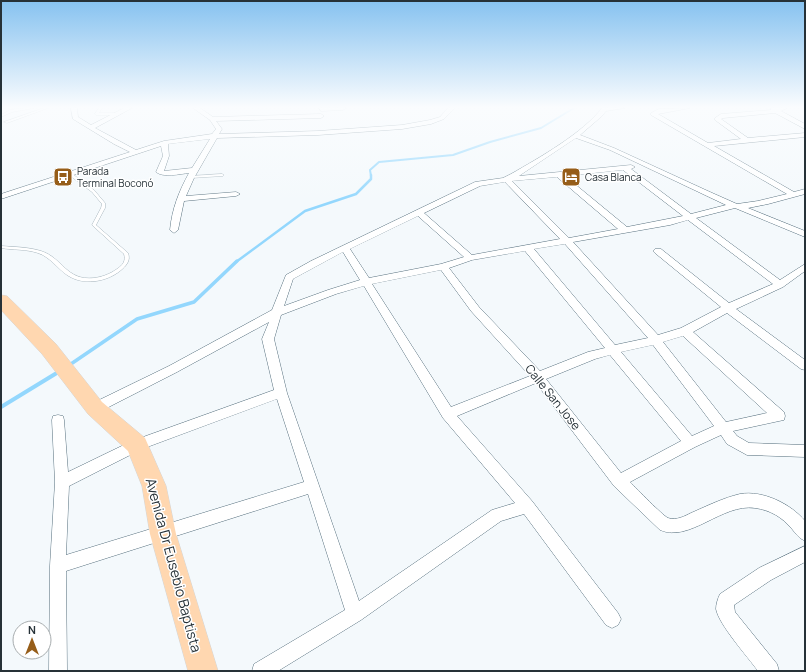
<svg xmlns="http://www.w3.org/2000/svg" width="806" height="672" viewBox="0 0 806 672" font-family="Manrope,sans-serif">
  <rect width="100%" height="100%" fill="#f4f9fc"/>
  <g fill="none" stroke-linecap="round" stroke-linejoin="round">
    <path stroke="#93d7fd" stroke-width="2" d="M 371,176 L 370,170 L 379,162 L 453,155 L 490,142 L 541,128 L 574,108"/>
    <path stroke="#93d7fd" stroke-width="2.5" d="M 236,262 L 305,211 L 356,194 L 371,179 L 371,175"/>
    <path stroke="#93d7fd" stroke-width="3.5" d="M 68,366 L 137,319 L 194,302 L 237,261"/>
    <path stroke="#93d7fd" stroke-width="4" d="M 1,407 L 60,371"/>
    <defs>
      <path id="service" d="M 25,108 L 34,108 L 12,112 L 1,117 L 1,115 L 10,110 Z
        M 44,108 L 48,108 L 7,123 L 4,122 Z
        M 99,108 L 102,108 L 99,113 L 115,113 L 117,114 L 115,115 L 96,115 L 95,114 Z
        M 69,173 L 71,173 L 94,190 L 105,203 L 105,208 L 96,225 L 128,253 C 131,261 126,266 120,271 C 106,282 83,286 67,275 C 57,268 50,257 38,253 C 26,249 13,250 1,248 L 1,246 C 14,247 28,247 41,251 C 63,258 66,281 94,278 C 102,277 110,274 117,269 C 123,265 126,261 124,254 L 92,225 L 101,208 L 102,204 L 92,192 L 69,175 Z
        M 222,174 L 224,175 L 223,176 L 191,178 L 189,177 L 191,176 Z"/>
      <path id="minor" d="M 71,108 L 77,108 L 78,117 L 91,125 L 124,108 L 132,108 L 95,128 L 136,150 L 164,141 L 212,134 L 216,129 L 210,120 L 193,108 L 200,108 L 213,117 L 321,114 L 324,116 L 321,118 L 216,121 L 222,129 L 219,134 L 318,131 L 402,125 L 430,120 L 440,117 L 448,108 L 455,108 L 444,119 L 431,124 L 402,129 L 318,135 L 217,138 L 194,178 L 186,196 L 236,192 L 240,194 L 236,196 L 184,201 L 178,230 L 174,233 L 170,230 C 172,209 179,191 189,173 C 180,174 163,178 156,172 L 163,156 L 161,146 L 1,199 L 1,194 L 130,152 L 114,144 L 73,119 ZM 210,139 L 192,168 L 164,171 L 169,156 L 168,144 Z
        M 319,108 L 346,108 L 343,110 L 321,111 Z
        M 602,108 L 625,108 L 606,111 L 602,116 L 580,135 L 614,148 L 710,192 L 737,204 L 758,201 L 787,194 L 651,115 L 651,113 L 659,109 L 690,108 L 658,114 L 708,143 L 741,139 L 715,120 L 715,118 L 721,114 L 771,110 L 771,108 L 787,108 L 781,111 L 805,124 L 805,129 L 775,113 L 723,118 L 721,119 L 748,138 L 805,133 L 805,137 L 714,146 L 794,192 L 805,189 L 805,194 L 768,204 L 748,208 L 805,231 L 805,237 L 735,208 L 696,218 L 780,280 L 805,264 L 805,271 L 783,287 L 736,309 L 805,360 L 805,370 L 801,369 L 727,313 L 693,332 L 784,412 L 785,416 L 784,420 L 779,421 L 733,431 L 737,436 L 749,443 L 805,445 L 805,457 L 747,455 L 727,444 L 721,435 L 695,447 L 630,482 C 637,489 662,515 668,518 C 676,521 685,516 691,513 C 707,506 723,498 740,494 C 763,490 791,504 805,521 L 805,541 C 799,538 796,534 792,529 C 782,517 770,510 755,508 C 722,503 690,543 660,530 L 614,486 L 536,383 L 457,416 L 532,501 L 618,613 L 621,619 L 618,625 L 612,628 L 606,625 L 524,514 L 501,521 L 361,620 L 278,671 L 252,671 L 254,664 L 345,610 L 308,494 L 66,571 L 67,671 L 49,671 L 50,566 L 55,482 L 52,420 L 53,416 L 58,415 L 63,416 L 64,420 L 68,472 L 132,441 L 274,390 L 262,339 L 269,322 L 177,372 L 99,412 L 95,413 L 91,412 L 89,408 L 91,404 L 169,366 L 272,310 L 286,275 L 311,261 L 475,182 L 503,178 L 511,174 C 539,158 583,133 602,108 ZM 576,138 L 610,150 L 726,205 L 691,214 L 631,169 L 635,167 L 631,165 L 519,176 ZM 623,170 L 683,216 L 627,227 L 565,176 ZM 557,177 L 618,229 L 569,238 L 512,181 ZM 505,182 L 560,239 L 472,255 L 424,213 L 480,186 ZM 418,216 L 464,257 L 441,264 L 369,278 L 350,249 ZM 688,220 L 773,284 L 729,303 L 661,249 L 655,249 L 653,251 L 655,253 L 721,307 L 681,328 L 658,335 L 573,242 L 670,225 ZM 565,244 L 648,338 L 615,345 L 534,249 ZM 525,251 L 605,348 L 588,352 L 540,371 L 479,307 L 449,268 L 472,260 ZM 343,252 L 360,280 L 328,290 L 284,306 L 293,279 ZM 441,270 L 471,311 L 530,376 L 451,407 L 372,284 ZM 364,286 L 443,418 L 515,503 L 492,510 L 359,601 L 287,393 L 274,339 L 281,315 L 336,294 ZM 683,336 L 767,413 L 726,422 L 663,342 ZM 653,345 L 714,426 L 692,436 L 621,352 ZM 610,355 L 681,441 L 621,473 L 546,379 L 595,359 ZM 277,399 L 304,482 L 66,555 L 69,486 L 142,449 Z
        M 805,546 L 805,562 L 771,580 L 734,605 L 735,612 L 777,664 L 779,671 L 758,671 C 748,657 719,625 716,609 C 716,604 718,598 720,594 L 759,568 Z"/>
      <path id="primary" d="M 1,295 L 7,296 L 56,344 L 102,402 L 145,438 L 166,486 L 176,534 L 218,671 L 188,671 L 150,534 L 142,486 L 128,451 L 88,414 L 42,354 L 1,310 Z"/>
    </defs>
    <use href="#service" stroke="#58717f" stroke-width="0.5"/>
    <use href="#minor" stroke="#58717f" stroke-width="1"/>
    <use href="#primary" stroke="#d4d6d7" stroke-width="1"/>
    <use href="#service" fill="#fff" fill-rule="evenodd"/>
    <use href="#minor" fill="#fff" fill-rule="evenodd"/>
    <use href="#primary" fill="#ffd7b0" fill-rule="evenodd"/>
  </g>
  <linearGradient id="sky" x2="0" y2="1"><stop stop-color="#86c2f0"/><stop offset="0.53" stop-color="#fafcfe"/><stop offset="1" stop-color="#fafcfe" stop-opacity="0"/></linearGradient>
  <rect width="806" height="202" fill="url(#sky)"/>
  <defs>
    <symbol id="bus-square" viewBox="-11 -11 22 22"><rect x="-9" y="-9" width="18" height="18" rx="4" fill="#965d19" stroke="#fff"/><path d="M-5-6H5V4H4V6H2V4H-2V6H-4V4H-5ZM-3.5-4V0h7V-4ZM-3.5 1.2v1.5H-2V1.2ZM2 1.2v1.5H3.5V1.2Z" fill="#fff"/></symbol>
    <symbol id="hotel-square" viewBox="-11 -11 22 22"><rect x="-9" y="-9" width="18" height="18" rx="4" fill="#965d19" stroke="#fff"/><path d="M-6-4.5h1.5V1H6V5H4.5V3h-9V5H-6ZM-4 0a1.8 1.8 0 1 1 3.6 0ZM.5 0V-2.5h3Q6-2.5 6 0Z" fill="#fff"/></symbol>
  </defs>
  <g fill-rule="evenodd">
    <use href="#bus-square" x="52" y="166" width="22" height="22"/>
    <use href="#hotel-square" x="560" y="166" width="22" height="22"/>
  </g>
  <g text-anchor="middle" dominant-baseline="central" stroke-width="3" stroke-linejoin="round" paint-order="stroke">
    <g font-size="10" fill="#263137" stroke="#fff" text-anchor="start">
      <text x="77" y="171">Parada<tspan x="77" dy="12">Terminal Boconó</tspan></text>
      <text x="585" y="177">Casa Blanca</text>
    </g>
    <g font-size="12" fill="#263137" stroke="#fff">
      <text transform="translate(553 397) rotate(51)">Calle San Jose</text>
    </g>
    <g font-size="14" fill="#263137" stroke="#fff">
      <text transform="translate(174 565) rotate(75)">Avenida Dr Eusebio Baptista</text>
    </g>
  </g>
  <rect width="806" height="672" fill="none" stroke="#263137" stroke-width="4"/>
  <g transform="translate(32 640)"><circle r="19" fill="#ffffff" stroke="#a8adaf"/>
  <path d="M0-3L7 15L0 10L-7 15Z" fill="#965d19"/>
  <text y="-6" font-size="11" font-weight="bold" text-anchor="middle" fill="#263137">N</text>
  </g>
</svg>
